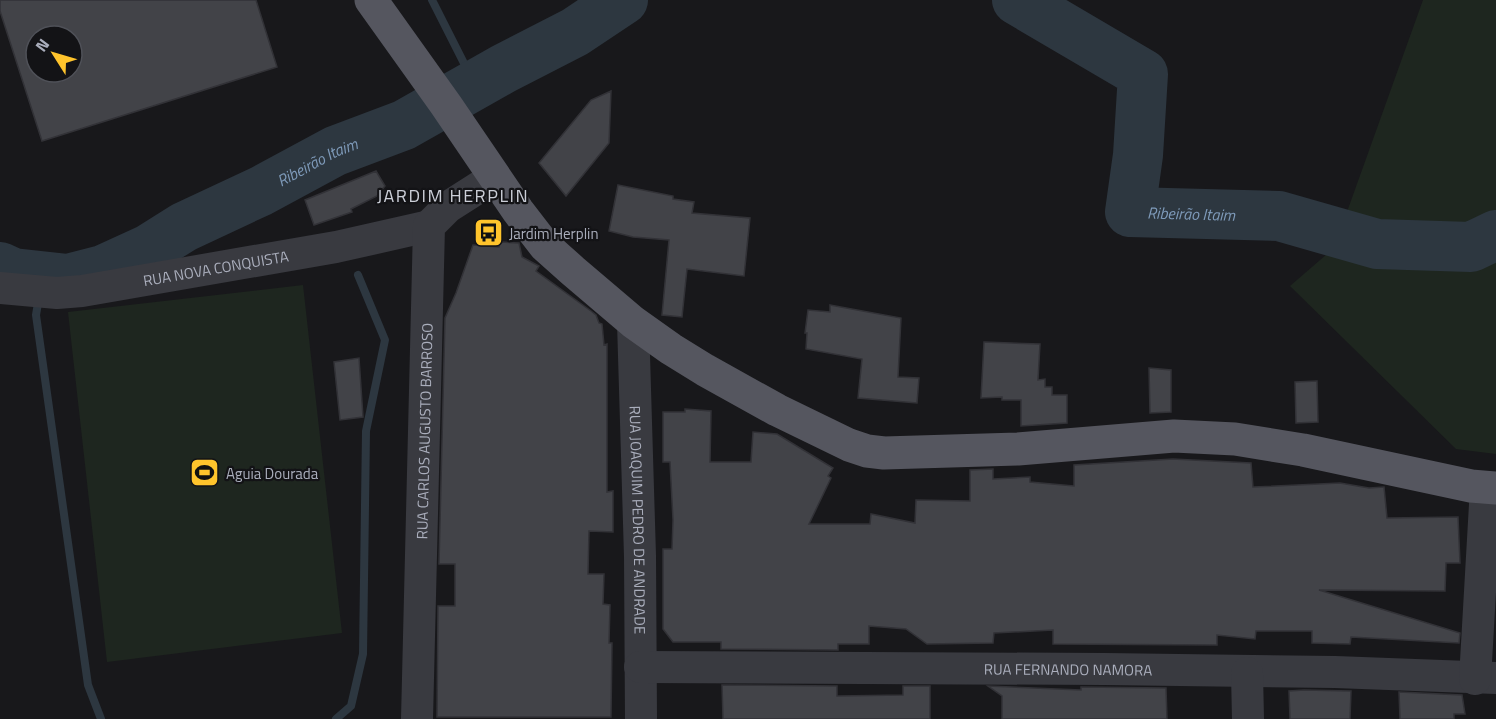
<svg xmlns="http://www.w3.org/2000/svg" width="1496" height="719" viewBox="0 0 1496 719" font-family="'Titillium Web',sans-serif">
  <rect width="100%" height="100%" fill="#18181b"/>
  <path fill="#1e261f" d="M 1423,0 L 1496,0 L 1496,454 L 1456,449 L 1290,286 L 1334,248 Z
    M 303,285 L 342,633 L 107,662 L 68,312 Z"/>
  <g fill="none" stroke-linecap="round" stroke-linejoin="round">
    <path stroke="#2d3740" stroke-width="8" d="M 432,0 L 475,85
      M 39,297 L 36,315 L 88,685 L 101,719
      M 336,719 L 351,706 L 363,654 L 366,431 L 385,340 L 358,275"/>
    <g stroke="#2d3740" stroke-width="50">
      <path id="s1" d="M 1017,0 L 1143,74 L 1138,155 L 1130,212 L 1279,216 L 1377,244 L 1471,247 L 1496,235"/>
      <path id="s2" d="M 0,267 L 13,273 L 68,279 L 103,270 L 149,249 L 184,227 L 261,191 L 335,151 L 404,125 L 503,69 L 575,32 L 623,0"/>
    </g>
  </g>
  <path fill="#424348" stroke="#323237" stroke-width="1.5" fill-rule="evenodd" d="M 0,0 L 256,0 L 277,67 L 42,141 L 0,11 ZM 36,36 L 72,36 L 72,72 L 36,72 Z
    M 611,91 L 609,143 L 566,196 L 539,163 L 591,100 Z
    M 376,171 L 385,186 L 377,196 L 351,209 L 352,212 L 314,225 L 305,200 Z
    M 618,185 L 673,196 L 673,199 L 694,202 L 692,213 L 750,218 L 744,276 L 687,269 L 682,317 L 662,315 L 669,240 L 633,237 L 609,231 Z
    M 500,242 L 519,243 L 522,257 L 539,266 L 536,271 L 591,311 L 596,315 L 599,323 L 602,324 L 604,345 L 607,344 L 607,492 L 613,491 L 613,532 L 589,531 L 588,574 L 604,574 L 603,604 L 610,605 L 609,643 L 612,643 L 611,717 L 437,717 L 438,606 L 455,606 L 455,564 L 439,564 L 445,318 L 456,293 L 473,245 L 499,247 Z
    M 830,305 L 901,318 L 898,377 L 919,378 L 917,403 L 858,398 L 862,359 L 806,349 L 807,333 L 805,333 L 808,310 L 830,312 Z
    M 984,342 L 1040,344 L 1038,380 L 1045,379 L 1045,387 L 1052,387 L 1052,395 L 1067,395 L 1067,423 L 1021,426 L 1021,400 L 1002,400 L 1002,397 L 981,398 Z
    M 359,358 L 363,417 L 340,420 L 334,362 Z
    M 1149,368 L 1171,370 L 1171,412 L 1150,413 Z
    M 1317,381 L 1318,422 L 1296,423 L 1295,382 Z
    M 685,409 L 711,411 L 710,462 L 751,462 L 753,432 L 777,434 L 833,468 L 828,476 L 831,478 L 809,524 L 870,524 L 871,514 L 915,523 L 916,500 L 970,501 L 970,470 L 993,469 L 993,479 L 1030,477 L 1030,482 L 1074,486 L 1074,465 L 1173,459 L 1251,463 L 1253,487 L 1340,483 L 1369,488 L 1384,487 L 1387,518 L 1458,517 L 1460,563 L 1446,563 L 1445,591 L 1319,590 L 1460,633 L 1459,643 L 1351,637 L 1350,644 L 1312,643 L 1312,631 L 1256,631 L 1255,639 L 1217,635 L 1217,645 L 1053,644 L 1053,630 L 994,633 L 993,643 L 927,644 L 906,629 L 869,626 L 869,644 L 838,644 L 838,650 L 721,649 L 721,642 L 673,642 L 663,629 L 663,549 L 672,549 L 673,520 L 670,462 L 663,462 L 663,412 L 685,412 Z
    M 722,685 L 837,686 L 837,696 L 903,695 L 903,686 L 930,686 L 930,719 L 723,719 Z
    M 988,686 L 1081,690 L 1081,687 L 1166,688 L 1167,719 L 1002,719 L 1002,696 Z
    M 1304,690 L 1351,691 L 1350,719 L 1290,719 L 1289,691 Z
    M 1399,692 L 1462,695 L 1465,714 L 1454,714 L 1454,719 L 1400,719 Z"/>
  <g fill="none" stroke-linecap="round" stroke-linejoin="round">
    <g stroke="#393a40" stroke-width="32">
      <path id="s3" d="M 0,288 L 57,293 L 82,291 L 336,247 L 429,226"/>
      <path id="s4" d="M 633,322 L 640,556 L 641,719"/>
      <path id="s5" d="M 640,667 L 1105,669 L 1335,672 L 1496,678"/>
      <path d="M 1247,673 L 1248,719"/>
      <path d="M 1475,679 L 1486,487"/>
      <path id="s6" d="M 417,719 L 429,226 L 448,207 L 495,177"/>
    </g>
    <path stroke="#55565f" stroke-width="33" d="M 371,0 L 446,105 L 518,211 L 545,246 L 573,271 L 633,322 L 671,349 L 705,370 L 777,410 L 849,445 L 867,451 L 884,453 L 1018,449 L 1174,436 L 1235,439 L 1303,450 L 1471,486 L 1496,488"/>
  </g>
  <defs>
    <symbol id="bus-square" viewBox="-11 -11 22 22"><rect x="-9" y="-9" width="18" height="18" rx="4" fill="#ffc42c" stroke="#131316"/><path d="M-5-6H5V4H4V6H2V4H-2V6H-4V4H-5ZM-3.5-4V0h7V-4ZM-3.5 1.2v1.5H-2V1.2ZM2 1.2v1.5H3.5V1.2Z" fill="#111"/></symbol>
    <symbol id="stadium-square" viewBox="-11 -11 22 22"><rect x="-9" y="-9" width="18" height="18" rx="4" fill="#ffc42c" stroke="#131316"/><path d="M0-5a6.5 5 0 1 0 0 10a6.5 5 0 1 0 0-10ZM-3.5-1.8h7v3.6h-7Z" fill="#111"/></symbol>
  </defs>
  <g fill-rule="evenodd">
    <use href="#bus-square" x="472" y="216" width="33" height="33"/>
    <use href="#stadium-square" x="188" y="456" width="33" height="33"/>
  </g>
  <g text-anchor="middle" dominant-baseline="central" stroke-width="4.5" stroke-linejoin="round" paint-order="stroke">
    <g font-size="15" fill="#aaaebc" stroke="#131316" text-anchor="start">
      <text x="509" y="233">Jardim Herplin</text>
      <text x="226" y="473">Aguia Dourada</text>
    </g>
    <g font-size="15" fill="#aaaebc" stroke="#131316">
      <text stroke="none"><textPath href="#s3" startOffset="218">RUA NOVA CONQUISTA</textPath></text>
      <text stroke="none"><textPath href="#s6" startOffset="288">RUA CARLOS AUGUSTO BARROSO</textPath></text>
      <text stroke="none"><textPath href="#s4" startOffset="198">RUA JOAQUIM PEDRO DE ANDRADE</textPath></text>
      <text stroke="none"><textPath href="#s5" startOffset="428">RUA FERNANDO NAMORA</textPath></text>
    </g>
    <g font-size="16" font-style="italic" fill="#7e9ab9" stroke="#131316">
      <text stroke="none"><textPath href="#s2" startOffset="346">Ribeirão Itaim</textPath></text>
      <text stroke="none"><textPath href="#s1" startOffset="346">Ribeirão Itaim</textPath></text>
    </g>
    <g font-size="18" letter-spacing="1.5" fill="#cbced7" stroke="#131316">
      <text x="453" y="195">JARDIM HERPLIN</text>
    </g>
  </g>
  <g transform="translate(54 54) rotate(307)"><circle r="28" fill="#131316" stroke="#4f5158" stroke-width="1.5"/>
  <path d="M0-4.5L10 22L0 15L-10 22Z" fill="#ffc42c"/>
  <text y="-9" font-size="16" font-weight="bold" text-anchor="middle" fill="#aaaebc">N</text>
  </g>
</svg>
